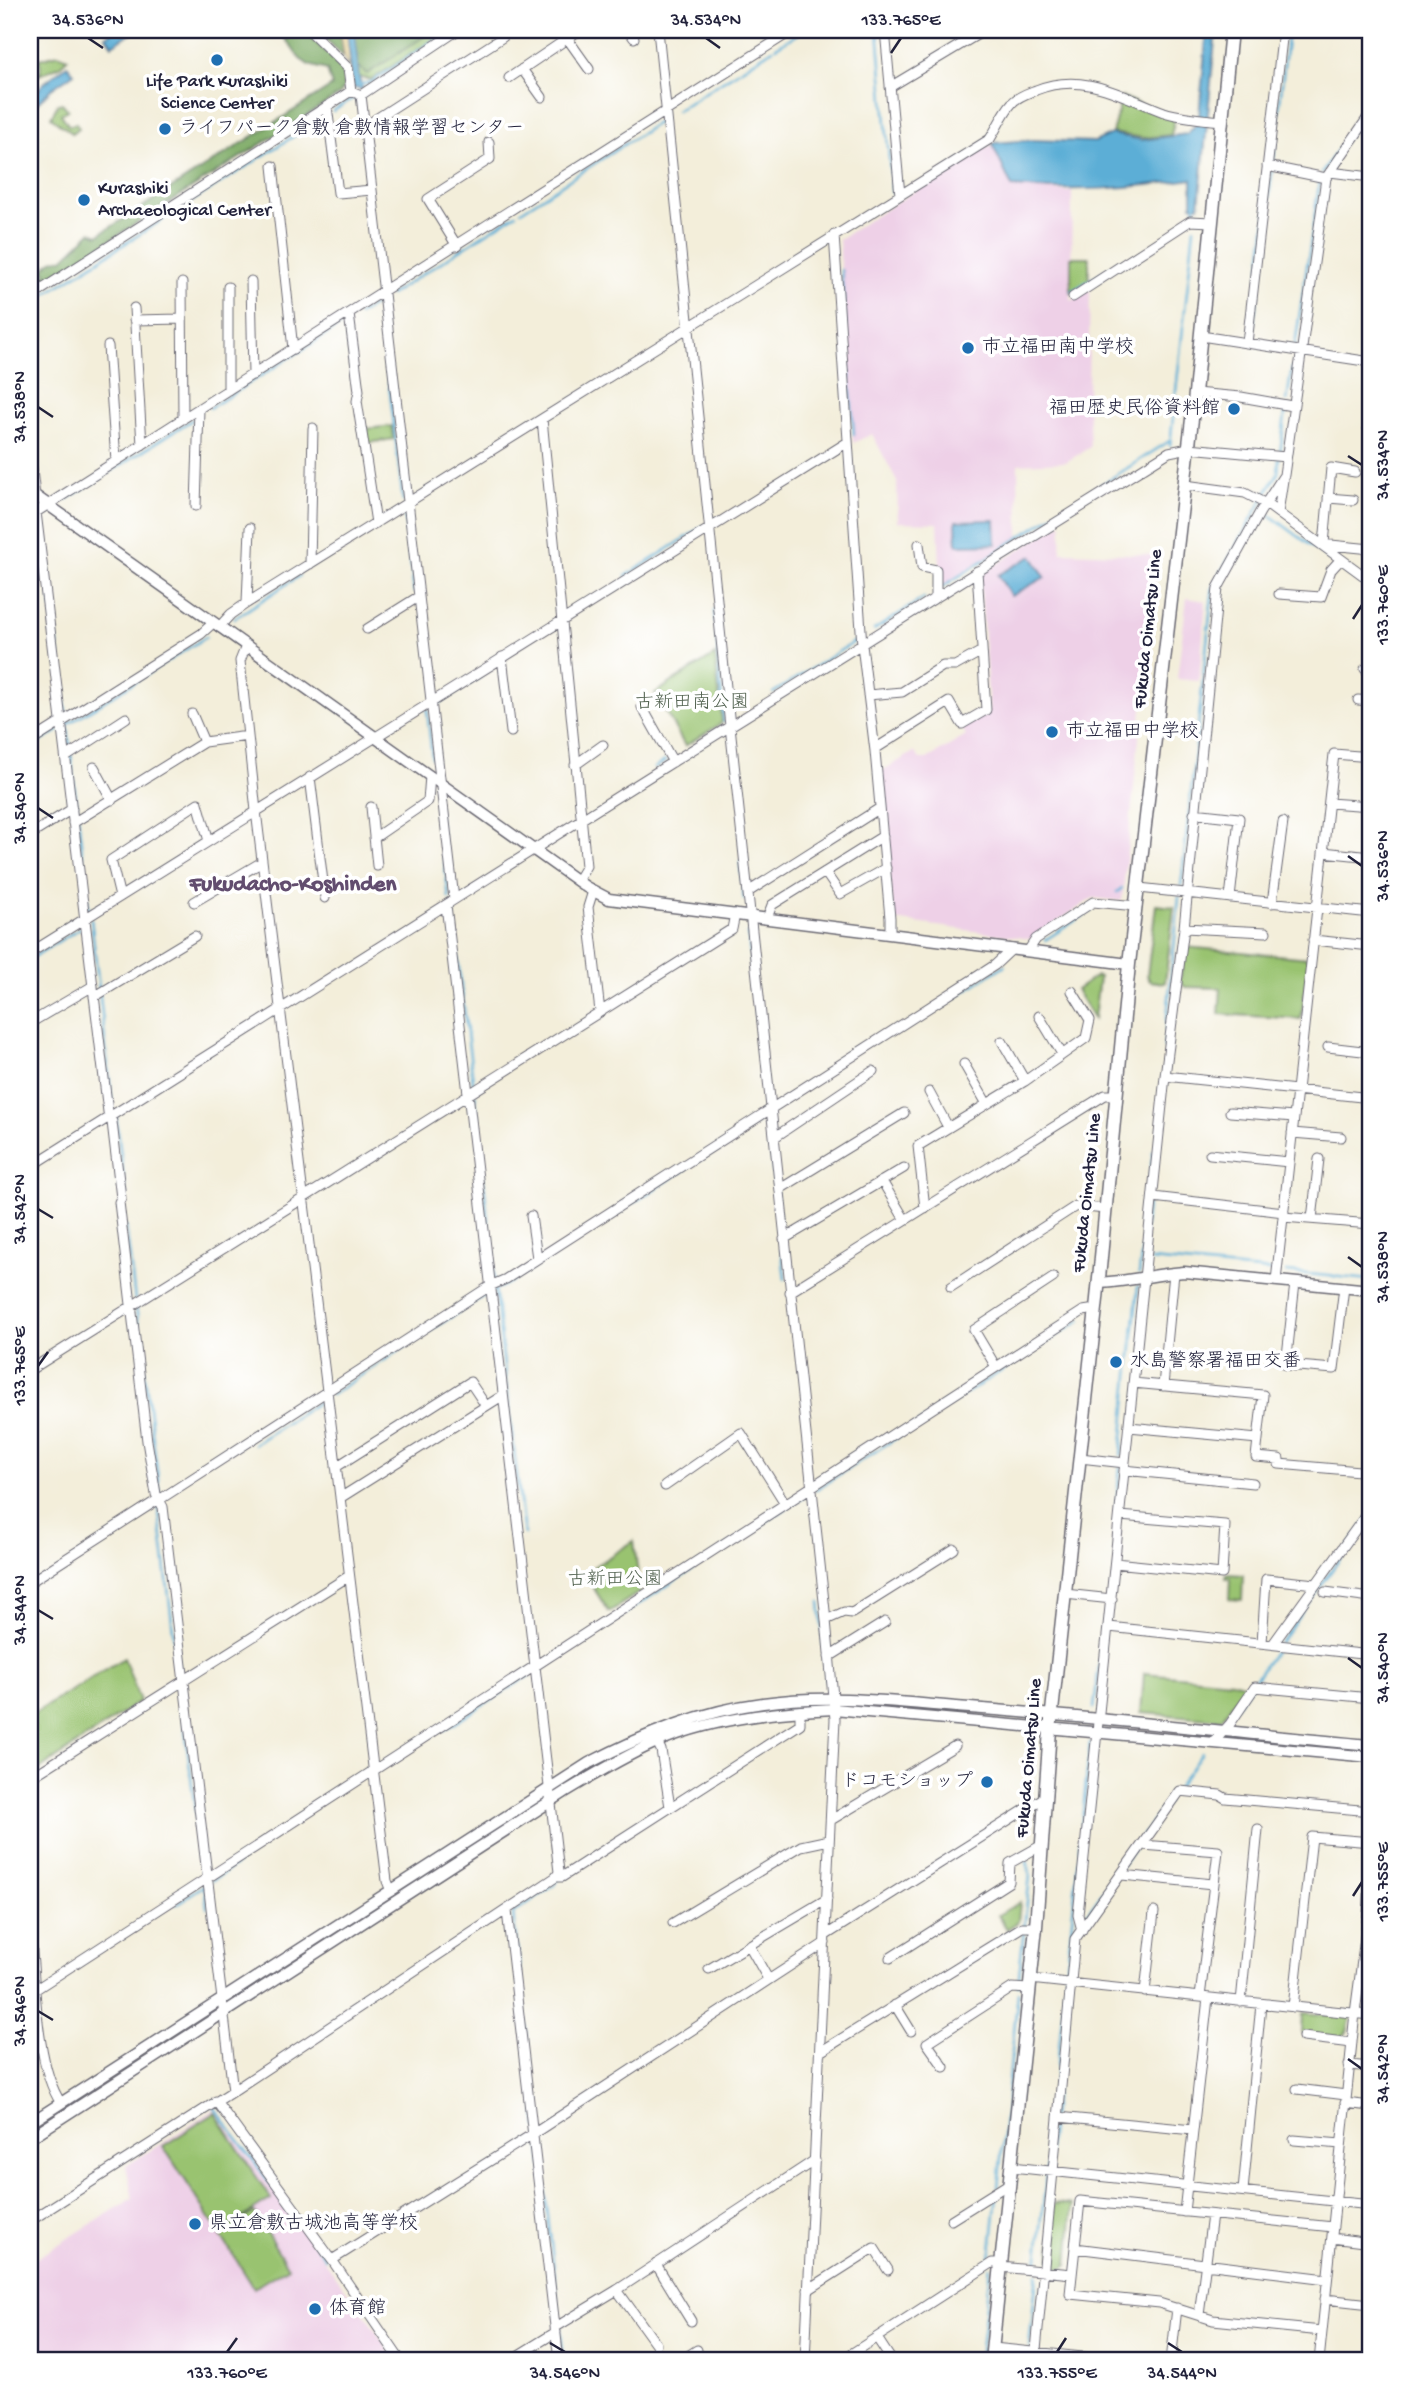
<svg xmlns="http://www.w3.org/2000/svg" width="1401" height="2391" viewBox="0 0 1401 2391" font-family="'Gochi Hand','Klee One',sans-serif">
  <rect width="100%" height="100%" fill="#fff"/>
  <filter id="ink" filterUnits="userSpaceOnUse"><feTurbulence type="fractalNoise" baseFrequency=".0143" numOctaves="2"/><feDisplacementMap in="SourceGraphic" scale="14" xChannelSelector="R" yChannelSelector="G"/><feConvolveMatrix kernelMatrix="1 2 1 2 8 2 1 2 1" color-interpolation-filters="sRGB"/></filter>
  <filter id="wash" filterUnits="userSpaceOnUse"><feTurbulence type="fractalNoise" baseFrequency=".00686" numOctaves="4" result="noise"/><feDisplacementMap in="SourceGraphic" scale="28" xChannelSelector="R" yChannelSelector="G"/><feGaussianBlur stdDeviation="1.57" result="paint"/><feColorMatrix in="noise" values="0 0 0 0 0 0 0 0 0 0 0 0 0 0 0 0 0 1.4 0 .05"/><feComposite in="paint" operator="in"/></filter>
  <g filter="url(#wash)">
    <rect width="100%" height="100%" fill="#f3eeda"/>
    <path fill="#eed0e7" d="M 993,146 L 1012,186 L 1072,192 L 1071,301 L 1090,290 L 1088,395 L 1090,447 L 1066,462 L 1018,464 L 1019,536 L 941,586 L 938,523 L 898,522 L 897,481 L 872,434 L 853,443 L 839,239 L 982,149 Z
      M 1062,523 L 1061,552 L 1158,555 L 1122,901 L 1093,898 L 1031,939 L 894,920 L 880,772 L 914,752 L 920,759 L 927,759 L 966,736 L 962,728 L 989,710 L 980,575 Z
      M 1187,598 L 1206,601 L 1199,681 L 1177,679 Z
      M 214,2110 L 369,2321 L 396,2361 L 30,2361 L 30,2262 L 133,2198 L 126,2166 Z"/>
    <path fill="#99c370" stroke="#5e7256" stroke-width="2" d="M 316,30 L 448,30 L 371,80 L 359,77 L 351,72 L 344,57 Z
      M 58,54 L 68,58 L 60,66 L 39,75 L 41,67 L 39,59 Z
      M 1122,97 L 1175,118 L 1171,135 L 1144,138 L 1112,133 Z
      M 62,103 L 68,110 L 61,114 L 69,126 L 76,123 L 79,128 L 72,133 L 51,117 L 58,104 Z
      M 1071,257 L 1089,257 L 1089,282 L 1071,293 Z
      M 392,426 L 394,439 L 368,443 L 366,429 Z
      M 715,655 L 722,723 L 685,746 L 655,693 Z
      M 1156,905 L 1174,907 L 1165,983 L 1150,981 L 1147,975 Z
      M 1185,947 L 1309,958 L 1301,1019 L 1219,1014 L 1221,988 L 1185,987 L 1180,982 Z
      M 1096,976 L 1099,977 L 1094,1019 L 1076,990 Z
      M 634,1541 L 640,1592 L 609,1612 L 584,1573 Z
      M 1227,1574 L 1243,1575 L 1242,1600 L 1229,1599 L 1230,1578 L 1226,1578 Z
      M 124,1658 L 140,1701 L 30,1776 L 30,1716 Z
      M 1144,1673 L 1232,1681 L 1246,1685 L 1221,1719 L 1141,1713 Z
      M 1020,1902 L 1018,1922 L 1007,1929 L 998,1915 Z
      M 1303,2013 L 1351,2017 L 1347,2032 L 1341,2038 L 1302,2034 Z
      M 215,2113 L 271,2199 L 219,2232 L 163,2146 Z
      M 1055,2203 L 1073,2205 L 1068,2264 L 1062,2269 L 1050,2266 Z
      M 254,2212 L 288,2267 L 254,2288 L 220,2234 Z"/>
    <path fill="#7aa962" stroke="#4e664e" stroke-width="2" d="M 279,30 L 304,30 L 339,65 L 343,72 L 344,87 L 340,94 L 30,291 L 30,285 L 47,274 L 44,269 C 49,262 55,258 63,259 L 91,232 L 98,235 L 332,86 L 327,70 L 309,65 L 300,59 Z
      M 317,30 L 340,30 L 344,57 Z
      M 354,30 L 434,30 L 367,74 L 358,66 Z"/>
    <path fill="#eeda9e" stroke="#887e6c" stroke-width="2" d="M 340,30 L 347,30 L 351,72 L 344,57 Z"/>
    <path fill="#5baed6" stroke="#3e6888" stroke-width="2" d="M 116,30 L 136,30 L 112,45 L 106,36 Z
      M 347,30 L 354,30 L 359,77 L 363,90 L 353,88 Z
      M 1207,30 L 1216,30 L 1199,206 L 1192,205 L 1192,179 C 1128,189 1077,192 1012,187 L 993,146 L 993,143 L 1033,140 L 1095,142 L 1111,134 L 1142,140 L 1187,134 L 1197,123 L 1199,116 Z
      M 67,65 L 74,73 L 50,90 L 30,111 L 30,99 L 43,84 Z
      M 995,520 L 996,544 L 957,545 L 956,521 Z
      M 1032,556 L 1045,577 L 1011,596 L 998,575 Z"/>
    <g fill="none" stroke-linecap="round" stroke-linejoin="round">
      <path stroke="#5baed6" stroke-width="2.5" d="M 878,30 L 892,193
        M 776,47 L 804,30
        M 359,85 L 372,82 L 449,30
        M 333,111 L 355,97 L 358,102
        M 676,111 L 773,49
        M 1273,165 L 1288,30
        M 1322,172 L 1371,102
        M 521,211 L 659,122
        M 1189,219 L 1195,215 L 1195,204
        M 373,234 L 378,287
        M 841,270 L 854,435
        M 1072,291 L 1121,261
        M 390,295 L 516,214
        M 379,302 L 403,501
        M 30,304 L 324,117
        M 358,315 L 377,304
        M 1252,339 L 1272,172
        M 1295,345 L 1320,179
        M 1287,401 L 1292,367
        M 210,408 L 340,326
        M 30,417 L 34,451
        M 1170,445 L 1194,228
        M 1280,453 L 1286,408
        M 67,499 L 192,420
        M 404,510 L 414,592
        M 1264,511 L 1371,590
        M 42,520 L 66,714
        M 30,523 L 32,522
        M 626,576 L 704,526
        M 942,587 L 1171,440
        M 714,610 L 724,722
        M 235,618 L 299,576
        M 874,630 L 924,598
        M 773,693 L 857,640
        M 440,703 L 481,676
        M 427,709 L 432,758
        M 67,721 L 89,912
        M 68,724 L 206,637
        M 30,748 L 60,730
        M 655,768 L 665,761
        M 437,802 L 449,898
        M 740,861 L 744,899
        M 1181,886 L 1213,586 L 1278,473 L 1279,458
        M 1117,892 L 1122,888
        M 451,904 L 474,1089
        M 91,919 L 113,1110
        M 748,933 L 766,1109
        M 1045,940 L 1092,910
        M 30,959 L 82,927
        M 910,1026 L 1005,965
        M 1164,1048 L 1179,897
        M 475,1095 L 494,1280
        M 767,1115 L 785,1279
        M 116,1116 L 126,1198 L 123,1202
        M 126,1226 L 135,1300
        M 1151,1260 L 1271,1271
        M 1286,1272 L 1371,1280
        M 1139,1274 L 1153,1152
        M 495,1290 L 524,1534
        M 136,1306 L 160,1494
        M 331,1395 L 485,1295 L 513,1281 L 767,1116
        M 254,1444 L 325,1398
        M 1121,1455 L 1138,1286
        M 815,1490 L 1081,1320
        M 158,1504 L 179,1681
        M 1116,1509 L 1120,1467
        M 74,1559 L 157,1506
        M 820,1602 L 827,1683
        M 1280,1643 L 1371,1515
        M 538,1670 L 808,1494
        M 180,1688 L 207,1907
        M 1094,1708 L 1102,1642
        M 1226,1720 L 1277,1648
        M 444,1730 L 530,1675
        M 1175,1791 L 1202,1753
        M 212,1881 L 238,1863
        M 176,1904 L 203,1886
        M 1071,1931 L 1083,1919 L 1167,1802
        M 1066,1979 L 1090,1743
        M 1018,1985 L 1030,1874 L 1027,1861
        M 214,2107 L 325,2258
        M 538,2128 L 513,1913 L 555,1885 L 558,1879
        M 539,2135 L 564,2361
        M 998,2187 L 1018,1992
        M 990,2260 L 997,2194
        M 1037,2267 L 1065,1987
        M 1029,2347 L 1037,2274
        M 980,2361 L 990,2267"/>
    </g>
  </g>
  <g filter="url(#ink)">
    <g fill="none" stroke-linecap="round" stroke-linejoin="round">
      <defs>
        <path id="minor" d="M 309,30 L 348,68 L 351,91
          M 628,30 L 634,38
          M 658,30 L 730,726 L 826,1620 L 835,1719 L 805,2361
          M 885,30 L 900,195
          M 567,38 L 589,69
          M 522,69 L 542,97
          M 509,78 L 580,30
          M 890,87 L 985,30
          M 361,95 L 454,899
          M 327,106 L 338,193 L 372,190
          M 365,126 L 503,37
          M 273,166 L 293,349
          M 1267,166 L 1326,178
          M 1330,172 L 1371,177
          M 834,235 L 862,645 L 875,751 L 890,918 L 890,934
          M 457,246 L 428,199 L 490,159 L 489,142
          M 251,281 L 253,375
          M 182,283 L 183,419
          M 228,287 L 228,390
          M 30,297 L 351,91 L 361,95 L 458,30
          M 1073,297 L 1190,221 L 1212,222
          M 134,308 L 142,445
          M 349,314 L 359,391 L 357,401 L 376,523
          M 134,320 L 182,319
          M 1201,336 L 1371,362
          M 1247,343 L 1283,30
          M 108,346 L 116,461
          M 1195,393 L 1241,397 L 1292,406
          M 542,419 L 586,866 L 577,881
          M 1368,428 L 1371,428
          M 30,452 L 35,496
          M 1185,485 L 1245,493 L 1266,504 L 1371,581
          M 1328,498 L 1353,500
          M 196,506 L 199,409
          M 36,512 L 108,1112 L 112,1122 L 121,1198 L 119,1202 L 147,1441 L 156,1494 L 163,1507 L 233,2091
          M 1278,513 L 1283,480
          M 30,516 L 793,30
          M 919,544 L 922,567 L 936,570 L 936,598
          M 1321,544 L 1371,549
          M 1324,544 L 1331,468 L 1355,472
          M 310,564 L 313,428
          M 1279,594 L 1321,597 L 1331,570 L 1341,559
          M 247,603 L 250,528
          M 219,627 L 231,614 L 247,603 L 990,139 C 997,128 1003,113 1012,103 C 1018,96 1028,93 1036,90 C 1083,71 1121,96 1164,112 C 1183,118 1203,119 1222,121
          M 367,629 L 418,597
          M 246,646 L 240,661 L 256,811 L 387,1881 L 391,1891
          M 502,657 L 511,732
          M 1365,669 L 1371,669
          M 868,695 L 902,692 L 943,666 L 955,666 L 982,651
          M 1358,700 L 1371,701
          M 642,707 L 673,762
          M 192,714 L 204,742
          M 30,742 L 201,634 L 213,623
          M 875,749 L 949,702 L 962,724 L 986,710 L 977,571
          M 66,757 L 126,718
          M 575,765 L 603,745
          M 94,767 L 112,800
          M 310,777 L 325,898
          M 1329,803 L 1371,806
          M 371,807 L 377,866
          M 1194,813 L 1239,818 L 1230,898
          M 73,823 L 204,742 L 248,736
          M 30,835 L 72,809
          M 374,838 L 428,801 L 430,776
          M 1323,852 L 1371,857
          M 825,872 L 840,894 L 886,868
          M 1139,888 L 1371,913
          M 593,891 L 588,907 L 600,1012
          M 748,892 L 880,808
          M 120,897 L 111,860 L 198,803 L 209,841
          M 194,902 L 262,862
          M 1272,903 L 1283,822
          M 446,905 L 559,1872 L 556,1877
          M 767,918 L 772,905 L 883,836
          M 1184,928 L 1266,932
          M 1313,940 L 1371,946
          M 1028,951 L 1036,939 L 1093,902 L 1137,906
          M 30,953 L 848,442
          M 94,997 L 195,936
          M 1039,1016 L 1062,1054
          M 30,1023 L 93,986
          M 1002,1041 L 1025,1081
          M 1328,1047 L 1371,1052
          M 964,1064 L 987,1104
          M 1165,1076 L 1371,1098
          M 929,1092 L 948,1127
          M 1230,1112 L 1294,1117
          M 1292,1133 L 1341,1137
          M 775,1137 L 873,1071
          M 1210,1154 L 1289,1162
          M 30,1167 C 409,928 788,688 1169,452 L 1189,448 L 1286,457
          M 882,1181 L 905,1220
          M 780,1189 L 904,1113
          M 1153,1197 L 1284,1212
          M 925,1208 L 918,1146 L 1025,1081 L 1086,1038 L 1090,1020 L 1072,991
          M 531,1216 L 537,1258
          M 1283,1217 L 1371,1224
          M 1312,1219 L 1319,1159
          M 784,1239 L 904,1168
          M 1276,1281 L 1334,754 L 1371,757
          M 1295,1283 L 1286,1365 L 1334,1369 L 1344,1287
          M 951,1287 L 1076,1206 L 1105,1209
          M 790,1292 L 1105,1095 L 1117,1095
          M 996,1367 L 974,1330 L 1053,1278
          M 30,1370 L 732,929 L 735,914
          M 1133,1383 L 1263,1395 L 1256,1457 L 1279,1459 L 1279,1464 L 1371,1472
          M 1163,1386 L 1174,1273
          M 1129,1427 L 1258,1439
          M 1080,1458 L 1125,1463
          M 336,1467 L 470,1382 L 486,1406
          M 1124,1470 L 1253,1483
          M 665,1486 L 741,1433 L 785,1503
          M 340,1498 L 502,1396
          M 159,1500 L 490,1286 L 506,1279 L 995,965 L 1012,949
          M 1115,1563 L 1222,1574 L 1225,1525 L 1120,1516
          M 30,1582 L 159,1499
          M 1325,1592 L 1371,1598
          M 1065,1594 L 1112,1599
          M 826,1620 L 844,1612 L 852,1613 L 954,1549
          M 1109,1627 L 1371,1655
          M 1262,1643 L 1266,1579 L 1316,1584
          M 1273,1644 L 1371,1508
          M 829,1657 L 885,1622
          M 657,1742 L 661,1750 L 670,1807
          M 1213,1743 L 1230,1724 L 1255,1687 L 1371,1698
          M 30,1778 L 349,1576
          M 831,1820 L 955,1746
          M 1143,1845 L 1218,1851 L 1200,1997
          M 1122,1875 L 1213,1884
          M 507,1911 L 559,2361
          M 673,1923 L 801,1846 L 829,1840
          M 30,1928 C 35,1975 35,2066 61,2103
          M 1082,1930 L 1078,1915 L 1165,1076 L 1184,928 L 1218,588 L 1260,512 L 1284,475 L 1326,178 L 1371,113
          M 826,1935 L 1045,1797
          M 749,1945 L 768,1979
          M 890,1958 L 1009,1882 L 1010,1863 L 1042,1845
          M 709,1969 L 827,1899
          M 1030,1979 L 1371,2015
          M 1145,1992 L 1154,1912
          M 30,1993 L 1083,1311 L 1096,1309
          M 1241,2002 L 1258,1829
          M 895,2005 L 911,2031
          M 1293,2007 L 1312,1837 L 1371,1842
          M 1303,2037 L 1352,2043
          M 820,2052 L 1022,1927 L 1036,1927
          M 1349,2065 L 1371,2067
          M 944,2067 L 927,2043 L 1012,1988 L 1029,1989
          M 1297,2089 L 1346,2095
          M 216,2101 L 332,2260 L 401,2361
          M 1345,2103 L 1371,2106
          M 1058,2117 L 1193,2130
          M 1294,2140 L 1341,2144
          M 1012,2167 L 1371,2205
          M 1243,2191 L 1261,2004
          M 1184,2212 L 1208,1998
          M 951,2220 L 1010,2183
          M 30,2221 L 233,2091 L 556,1877 L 562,1877 L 800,1724 L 800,1711
          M 1332,2238 L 1371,2243
          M 1075,2248 L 1327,2279
          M 332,2260 L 536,2132 L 825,1943
          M 656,2264 L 691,2321
          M 1001,2267 L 1072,2274
          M 617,2290 L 656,2344
          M 808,2290 L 874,2248 L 888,2270
          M 1325,2299 L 1371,2304
          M 1199,2315 L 1212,2215
          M 556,2327 L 617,2290 L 815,2160
          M 1322,2331 L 1213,2320 L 1159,2303 L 1070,2294 L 1080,2201 L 1333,2227
          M 877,2338 L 892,2361
          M 993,2348 L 1123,2361
          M 509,2361 L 556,2332
          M 680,2361 L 697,2350
          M 840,2361 L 992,2263 L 1002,2263
          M 1035,2361 L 1075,1939 L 1180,1791 L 1220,1795 L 1225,1798 L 1371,1811
          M 1171,2361 L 1177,2308
          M 1319,2361 L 1355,2013 L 1368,1915 L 1371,1864"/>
        <path id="tertiary" d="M 30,492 L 586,887 L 609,899 L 1129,964
          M 1098,1283 C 1128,1282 1155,1274 1184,1272 L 1371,1290
          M 30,2123 L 589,1763 C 645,1734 701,1711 763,1703 C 832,1693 902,1703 970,1708 C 1104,1718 1237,1733 1371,1745
          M 30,2138 L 565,1792 C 593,1775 620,1759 650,1745 C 707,1719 771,1712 834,1709 L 1371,1757"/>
        <path id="secondary" d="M 991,2361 L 1036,1927 L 1050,1730 L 1097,1299 L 1129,964 L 1195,393 L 1231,30"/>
      </defs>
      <use href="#minor" stroke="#6b6973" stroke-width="11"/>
      <use href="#tertiary" stroke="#6b6973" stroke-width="13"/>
      <use href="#secondary" stroke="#6b6973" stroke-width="15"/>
      <use href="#minor" stroke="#fff" stroke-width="9"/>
      <use href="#tertiary" stroke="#fff" stroke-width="10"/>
      <use href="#secondary" stroke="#fff" stroke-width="12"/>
    </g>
  </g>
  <path fill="none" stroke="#22223b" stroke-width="2.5" d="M 88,38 L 103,48M 706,38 L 720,48M 891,53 L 901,38M 38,407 L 53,417M 1348,456 L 1362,465M 1353,619 L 1362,605M 38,808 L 53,818M 1348,856 L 1362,866M 38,1209 L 53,1218M 1348,1257 L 1362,1267M 38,1366 L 48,1352M 38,1610 L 53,1619M 1348,1658 L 1362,1668M 1353,1896 L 1362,1882M 38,2011 L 53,2020M 1348,2059 L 1362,2069M 550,2343 L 565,2352M 1168,2343 L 1182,2352M 227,2352 L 237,2338M 1057,2352 L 1066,2338"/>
  <g fill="#1f6fb2" stroke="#fff" stroke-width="2.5">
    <circle cx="217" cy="60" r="7"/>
    <circle cx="165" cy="129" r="7"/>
    <circle cx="84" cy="200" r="7"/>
    <circle cx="968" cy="348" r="7"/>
    <circle cx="1234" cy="409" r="7"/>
    <circle cx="1052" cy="732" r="7"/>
    <circle cx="1116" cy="1362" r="7"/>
    <circle cx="987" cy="1782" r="7"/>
    <circle cx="195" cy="2224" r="7"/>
    <circle cx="315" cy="2309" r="7"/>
  </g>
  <g text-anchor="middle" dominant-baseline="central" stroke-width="7" stroke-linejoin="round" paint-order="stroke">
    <g font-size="19" fill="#22223b" stroke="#fff" text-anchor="start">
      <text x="217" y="82" text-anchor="middle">Life Park Kurashiki<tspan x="217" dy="22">Science Center</tspan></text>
      <text x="179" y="129">ライフパーク倉敷 倉敷情報学習センター</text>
      <text x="98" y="189">Kurashiki<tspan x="98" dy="22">Archaeological Center</tspan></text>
      <text x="982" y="348">市立福田南中学校</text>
      <text x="1220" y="409" text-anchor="end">福田歴史民俗資料館</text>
      <text x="1066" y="732">市立福田中学校</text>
      <text x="1130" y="1362">水島警察署福田交番</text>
      <text x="973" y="1782" text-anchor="end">ドコモショップ</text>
      <text x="209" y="2224">県立倉敷古城池高等学校</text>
      <text x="329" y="2309">体育館</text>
    </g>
    <g font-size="19" fill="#22223b" stroke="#fff">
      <text transform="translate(1149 629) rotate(-84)">Fukuda Oimatsu Line</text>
      <text transform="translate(1088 1193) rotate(-84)">Fukuda Oimatsu Line</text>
      <text transform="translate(1030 1758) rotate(-85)">Fukuda Oimatsu Line</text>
    </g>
    <g font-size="19" fill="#526250" stroke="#fff">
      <text x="692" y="703">古新田南公園</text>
      <text x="615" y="1580">古新田公園</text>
    </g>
    <g font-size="23" font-weight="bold" fill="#624d6f" stroke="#fff">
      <text x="293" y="885">Fukudacho-Koshinden</text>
    </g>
  </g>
  <rect width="1401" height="2391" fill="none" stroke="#fff" stroke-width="77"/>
  <rect x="38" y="38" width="1324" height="2314" fill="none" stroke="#22223b" stroke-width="2.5"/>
  <g font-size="18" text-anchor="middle" fill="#22223b">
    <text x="88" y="25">34.536°N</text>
    <text x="706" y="25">34.534°N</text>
    <text x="901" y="25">133.765°E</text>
    <text transform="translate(19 407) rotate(-90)" y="6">34.538°N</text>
    <text transform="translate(1382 465) rotate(-90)" y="6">34.534°N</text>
    <text transform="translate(1382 605) rotate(-90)" y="6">133.760°E</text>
    <text transform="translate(19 808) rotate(-90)" y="6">34.540°N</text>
    <text transform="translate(1382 866) rotate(-90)" y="6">34.536°N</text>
    <text transform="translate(19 1209) rotate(-90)" y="6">34.542°N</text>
    <text transform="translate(1382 1267) rotate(-90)" y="6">34.538°N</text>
    <text transform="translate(19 1366) rotate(-90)" y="6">133.765°E</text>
    <text transform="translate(19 1610) rotate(-90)" y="6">34.544°N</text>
    <text transform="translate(1382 1668) rotate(-90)" y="6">34.540°N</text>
    <text transform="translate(1382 1882) rotate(-90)" y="6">133.755°E</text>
    <text transform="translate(19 2011) rotate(-90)" y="6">34.546°N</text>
    <text transform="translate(1382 2069) rotate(-90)" y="6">34.542°N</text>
    <text x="227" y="2378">133.760°E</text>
    <text x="565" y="2378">34.546°N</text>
    <text x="1057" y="2378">133.755°E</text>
    <text x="1182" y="2378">34.544°N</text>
  </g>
</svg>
